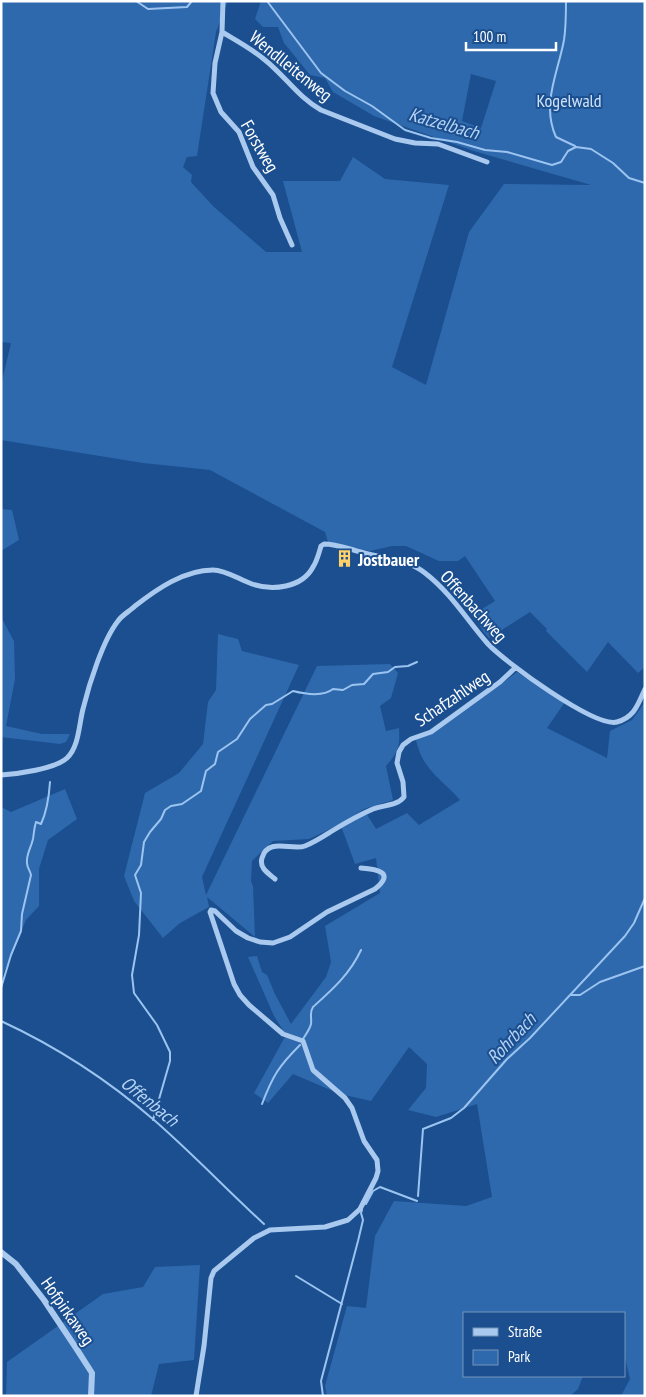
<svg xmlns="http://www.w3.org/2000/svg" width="646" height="1397" viewBox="0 0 646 1397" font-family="'PT Sans Narrow',sans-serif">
  <rect width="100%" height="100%" fill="#1b4f8f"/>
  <path fill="#2e69ad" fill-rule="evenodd" d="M 1,1 L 228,1 L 216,32 L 197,156 L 187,157 L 183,167 L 192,175 L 191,182 L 213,206 L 266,252 L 302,252 L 283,181 L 340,181 L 353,157 L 385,179 L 449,185 L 392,367 L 426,385 L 469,232 L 504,184 L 591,185 L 474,151 L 374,116 L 333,92 L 325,78 L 310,75 L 284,43 L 278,27 L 263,27 L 255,19 L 261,1 L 645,1 L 645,667 L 638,673 L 608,642 L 587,672 L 546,631 L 547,629 L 530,612 L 489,638 L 483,631 L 474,614 L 495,601 L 465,556 L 458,561 L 439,561 L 406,546 L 392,546 L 370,551 L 328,542 L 325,532 L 210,470 L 143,463 L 1,440 L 1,385 L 11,343 L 1,342 ZM 471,74 L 496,81 L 481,128 L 462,121 Z
    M 1,509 L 12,510 L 19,540 L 1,551 Z
    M 1,617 L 14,641 L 15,679 L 6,726 L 42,734 L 70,734 L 66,742 L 60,744 L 1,737 Z
    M 218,634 L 238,639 L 242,651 L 299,665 L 202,877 L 206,895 L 317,666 L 390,664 L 398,673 L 391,698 L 380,706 L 386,731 L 399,728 C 400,747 399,751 386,766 L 393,800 L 364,809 L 341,824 L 309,839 L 273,841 L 252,861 L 251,881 L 253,886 L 255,937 L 207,897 L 209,907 L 180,923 L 163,938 L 134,901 L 124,876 L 145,793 L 179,773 L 203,744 L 208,702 L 216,690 Z
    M 517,672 L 565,702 L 547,728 L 607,758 L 610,731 L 632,720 L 645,702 L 645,1396 L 621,1396 L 630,1379 L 625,1358 L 625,1313 L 465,1313 L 465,1376 L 583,1376 L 578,1389 L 570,1396 L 327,1396 L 325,1386 L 347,1306 L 366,1308 L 375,1236 L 394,1201 L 466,1206 L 492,1197 L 477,1104 L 436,1117 L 408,1110 L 426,1088 L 427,1064 L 409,1047 L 371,1101 L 340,1094 L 293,1074 L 268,1103 L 254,1093 L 286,1035 L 274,1016 L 248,957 L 257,956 L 262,972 L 267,975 L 275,994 L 291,1024 L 326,977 L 331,962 L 325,926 L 380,893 L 376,858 L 355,864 L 341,826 L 366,813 L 376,829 L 407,813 L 419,825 L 460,800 C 441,778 423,771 416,740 L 497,687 Z
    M 65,789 L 77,819 L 48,840 L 39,869 L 39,906 L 26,920 L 1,979 L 1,807 L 11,812 Z
    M 200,1265 L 194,1360 L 159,1364 L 151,1396 L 6,1396 L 7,1362 L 103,1294 L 143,1287 L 155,1267 Z"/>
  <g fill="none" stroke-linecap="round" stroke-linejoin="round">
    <path stroke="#9cc4f0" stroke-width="2" d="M 136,1 L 148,9 L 187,7 L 192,1
      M 267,1 L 321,73 L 345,91 L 372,106 L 405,130 L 431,138 L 457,142 L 485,150 L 507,152 L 552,165 L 561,162 L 568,151 L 576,147 L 591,149 L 613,163 L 629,178 L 645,183
      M 566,1 C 566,14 566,27 564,40 C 558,73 541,104 556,137 L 575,146
      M 1,988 L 11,955 L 21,931 L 22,914 L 31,875 C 30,870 27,868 27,863 C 26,854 31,848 33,839 C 34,833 34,828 36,822 L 41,824 C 47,811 49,797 50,782
      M 571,995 L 580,995 L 600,982 L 645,966
      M 1,1021 C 55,1046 109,1081 154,1120 C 192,1153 227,1190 264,1224
      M 303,1039 C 306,1034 310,1029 311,1024 C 312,1017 309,1013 313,1007 C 332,990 350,974 361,950
      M 262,1104 C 273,1075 279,1066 300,1045
      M 153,1120 L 170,1061 L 170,1052 L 157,1025 L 134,993 L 132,975 L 139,935 L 141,893 L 135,875 L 141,865 L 144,842 L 150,832 L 161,819 L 165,810 L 171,806 L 182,804 L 201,791 L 206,771 L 215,764 L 218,752 L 237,739 L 250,719 L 266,705 L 272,704 L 293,691 C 305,694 323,697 333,689 L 343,690 L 352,685 L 364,684 L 373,674 L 388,672 L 395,667 L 408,666 L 417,662
      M 418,1196 L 423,1129 L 451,1118 L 464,1108 L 507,1059 L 530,1038 L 625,936 L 634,923 L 645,898
      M 366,1204 L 373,1191 L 380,1187 L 417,1201
      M 296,1276 L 342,1304
      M 323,1396 L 321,1381 L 358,1241 L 363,1220 L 361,1213 L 362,1210"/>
    <path stroke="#a9c9ee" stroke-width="5" d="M 223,1 L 222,32 L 215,63 L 213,93 L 221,112 L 239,132 L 253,167 L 273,195 L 280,218 L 292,245
      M 222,32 C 237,41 252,49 265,60 C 285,76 299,98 321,110 L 395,139 L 415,143 L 438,144 L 487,162
      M 1,775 C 17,774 55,769 67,758 C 79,747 79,724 83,709 C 89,684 103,640 118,621 C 122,615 130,611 135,606 C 157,589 184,570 213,570 C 226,570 240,580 252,584 C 272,591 302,588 313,567 C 317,561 319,553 321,546 L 324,544 C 337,544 348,549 361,552 C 383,559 406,558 425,573 C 451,593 467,620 488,644 C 505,662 595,728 617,722 C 635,717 638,704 645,689
      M 275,879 C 268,873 259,868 262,858 C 268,837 292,851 305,846 C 315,842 324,836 332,831 C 345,823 359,815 373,809 C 383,805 397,806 404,797 L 403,782 L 397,763 L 399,752 L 403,745 L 411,739 L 431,732 L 500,682 L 515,668
      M 196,1396 L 204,1346 L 211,1278 L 214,1271 L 254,1238 L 270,1230 L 325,1227 L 348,1220 L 360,1209 L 376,1178 L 378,1171 L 377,1160 L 364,1141 L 352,1108 L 345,1098 L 313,1070 L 303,1041 L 283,1034 L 249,1005 L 240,995 L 234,984 L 210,912 L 211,910 L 215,911 L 236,931 L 248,938 L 260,942 L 273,943 L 290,937 L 327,912 L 375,889 C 396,872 376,869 361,868"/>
    <path stroke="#a9c9ee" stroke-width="6" d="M 1,1252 L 16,1264 L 44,1300 L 76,1348 L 92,1373 L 91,1396"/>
  </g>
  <defs>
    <symbol id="building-bare" viewBox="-9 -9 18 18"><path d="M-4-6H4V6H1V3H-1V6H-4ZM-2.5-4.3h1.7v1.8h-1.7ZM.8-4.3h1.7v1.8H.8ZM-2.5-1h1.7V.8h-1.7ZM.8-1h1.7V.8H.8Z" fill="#ffd166" stroke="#1b4f8f" stroke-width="2.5" paint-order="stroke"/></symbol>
  </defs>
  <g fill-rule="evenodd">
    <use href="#building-bare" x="332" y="546" width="25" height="25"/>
  </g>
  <g text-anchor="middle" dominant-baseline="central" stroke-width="4" stroke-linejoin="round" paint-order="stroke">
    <g font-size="18" fill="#fff" stroke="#1b4f8f">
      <text transform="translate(291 66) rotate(39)">Wendlleitenweg</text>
      <text transform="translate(260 146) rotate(60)">Forstweg</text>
      <text transform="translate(474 606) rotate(48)">Offenbachweg</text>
      <text transform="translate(452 698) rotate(-34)">Schafzahlweg</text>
      <text transform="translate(68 1311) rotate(55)">Hofpirkaweg</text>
    </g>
    <g font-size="18" fill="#cfe3fa" stroke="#1b4f8f">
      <text x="569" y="100">Kogelwald</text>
    </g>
    <g font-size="18" font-weight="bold" fill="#fff" stroke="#1b4f8f" text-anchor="start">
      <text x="358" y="559">Jostbauer</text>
    </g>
    <g font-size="19" font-style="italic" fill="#b5d3f5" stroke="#1b4f8f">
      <text transform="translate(444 123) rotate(16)">Katzelbach</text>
      <text transform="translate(511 1038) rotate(-47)">Rohrbach</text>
      <text transform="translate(150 1101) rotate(39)">Offenbach</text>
    </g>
  </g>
  <rect width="646" height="1397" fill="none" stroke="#ffffff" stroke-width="5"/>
  <rect x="463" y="1312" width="162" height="65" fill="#1b4f8f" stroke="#7695bc"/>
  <rect x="473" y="1328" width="25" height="8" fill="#a9c9ee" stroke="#7695bc"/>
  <text x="508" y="1337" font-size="15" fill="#ffffff">Straße</text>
  <rect x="473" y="1350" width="25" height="15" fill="#2e69ad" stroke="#7695bc"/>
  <text x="508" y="1362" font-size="15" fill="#ffffff">Park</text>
  <path d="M466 42v8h90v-8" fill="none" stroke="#ffffff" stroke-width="2.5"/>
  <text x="473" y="42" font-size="15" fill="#ffffff" stroke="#1b4f8f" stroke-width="4" paint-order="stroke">100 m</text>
</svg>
